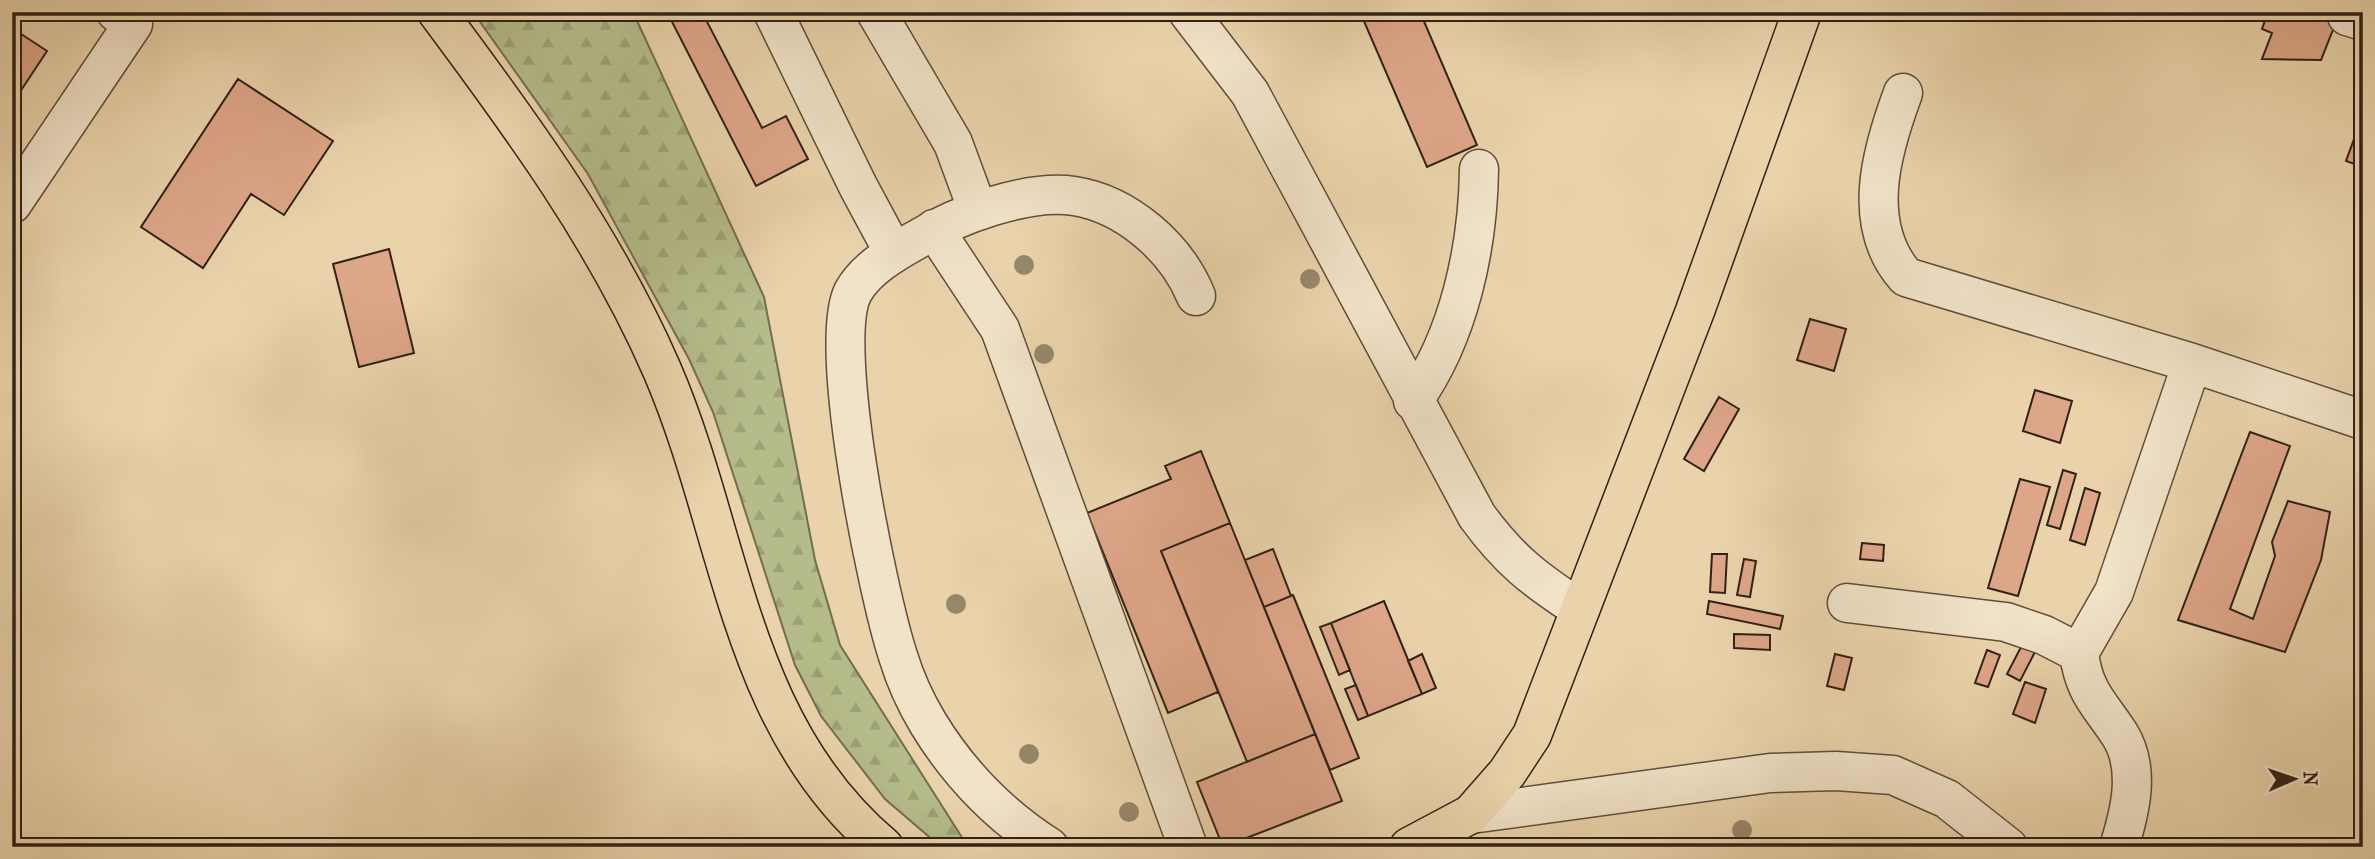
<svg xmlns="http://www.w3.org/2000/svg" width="2375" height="859" viewBox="0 0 2375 859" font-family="'IM FELL French Canon',serif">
  <defs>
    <pattern id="forest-firs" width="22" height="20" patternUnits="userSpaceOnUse" patternTransform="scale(1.75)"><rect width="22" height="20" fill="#b5bc8a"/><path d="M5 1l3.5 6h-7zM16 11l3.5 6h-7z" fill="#9ca176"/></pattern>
  </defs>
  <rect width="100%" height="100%" fill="#ead3ab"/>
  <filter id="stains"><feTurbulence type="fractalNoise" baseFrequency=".00286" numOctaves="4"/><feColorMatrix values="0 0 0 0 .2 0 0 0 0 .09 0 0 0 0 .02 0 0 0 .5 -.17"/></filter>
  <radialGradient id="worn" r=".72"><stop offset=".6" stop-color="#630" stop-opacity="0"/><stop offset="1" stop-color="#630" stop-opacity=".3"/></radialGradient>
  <path fill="url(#forest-firs)" stroke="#726e51" stroke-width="2" d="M 473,12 L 633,12 L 764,297 L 815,560 L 840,645 L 968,847 L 941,847 L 885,799 L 821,716 L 795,665 L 713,412 L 689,359 L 588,174 Z"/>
  <path fill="#dea689" stroke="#302118" stroke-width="2" d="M 667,12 L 711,12 L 704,16 L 762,128 L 786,116 L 808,159 L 756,186 Z
    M 1360,12 L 1420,12 L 1477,145 L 1427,167 Z
    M 2268,12 L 2340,12 L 2321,60 L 2262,59 L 2272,33 L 2262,29 Z
    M 12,28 L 47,51 L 12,104 Z
    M 238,79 L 333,141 L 284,215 L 251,194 L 203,268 L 141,227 Z
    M 2357,131 L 2363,133 L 2363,167 L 2346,161 Z
    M 389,249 L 414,353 L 359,367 L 333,264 Z
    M 1810,319 L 1846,329 L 1834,371 L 1797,360 Z
    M 2035,390 L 2072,401 L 2060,443 L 2023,431 Z
    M 1719,397 L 1739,409 L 1704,471 L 1684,459 Z
    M 2250,432 L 2290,446 L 2230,609 L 2253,619 L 2275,556 L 2272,542 L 2288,501 L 2330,512 L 2321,560 L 2285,652 L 2178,620 Z
    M 1201,451 L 1230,523 L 1161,551 L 1218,692 L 1168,713 L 1087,513 L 1171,479 L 1165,466 Z
    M 2063,470 L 2076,474 L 2060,529 L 2047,525 Z
    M 2020,479 L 2050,487 L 2018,596 L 1988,588 Z
    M 2085,488 L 2100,493 L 2085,545 L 2070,540 Z
    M 1230,523 L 1315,734 L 1247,762 L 1161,551 Z
    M 1862,543 L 1884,545 L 1883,561 L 1860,559 Z
    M 1273,549 L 1291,596 L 1264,607 L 1245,560 Z
    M 1712,554 L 1727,554 L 1725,593 L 1710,592 Z
    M 1744,559 L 1756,561 L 1750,597 L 1737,595 Z
    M 1293,595 L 1359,758 L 1330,770 L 1264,607 Z
    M 1384,601 L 1422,694 L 1368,716 L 1331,623 Z
    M 1709,601 L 1783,616 L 1780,629 L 1707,614 Z
    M 1331,623 L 1350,670 L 1339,675 L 1320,627 Z
    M 1734,634 L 1770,635 L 1770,650 L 1734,648 Z
    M 2022,645 L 2035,652 L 2020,681 L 2007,674 Z
    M 1987,650 L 2000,655 L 1988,687 L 1975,683 Z
    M 1422,654 L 1436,688 L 1422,694 L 1408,661 Z
    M 1835,654 L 1852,658 L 1844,690 L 1827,686 Z
    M 2025,682 L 2046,689 L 2035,723 L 2013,714 Z
    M 1356,685 L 1368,716 L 1358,720 L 1345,689 Z
    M 1315,734 L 1342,801 L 1223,847 L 1197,782 Z"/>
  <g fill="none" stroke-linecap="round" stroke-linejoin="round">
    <defs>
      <path id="minor" d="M 773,12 L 858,186 L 894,253
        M 876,12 L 953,143 L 978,211
        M 1188,12 L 1250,93 L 1477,516 C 1509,560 1535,580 1580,609
        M 2347,16 L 2363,21
        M 1903,93 C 1881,152 1860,225 1906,277 L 2192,363 L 2114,592 L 2079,653
        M 12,204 L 133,24 L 116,12
        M 934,229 L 1000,329 L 1188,847
        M 2192,363 L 2363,420
        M 1413,401 C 1459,337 1478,248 1479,169
        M 1847,603 L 2006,622 L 2044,635 L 2079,653 C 2084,693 2100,704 2120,735 C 2141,769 2130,812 2119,847
        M 1471,814 L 1770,773 L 1836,771 L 1893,775 L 1947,799 L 2008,847
        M 1049,847 C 999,815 959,774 928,723 C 916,703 905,679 898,656 C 878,595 826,344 853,292 C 866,268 895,252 918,239 C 957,215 1028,189 1074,196 C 1126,204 1176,247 1196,296"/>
      <path id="major" d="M 437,12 C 522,126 605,239 662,370 C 733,534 737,724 884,847
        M 1409,847 L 1471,814 L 1507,773 L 1532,735 L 1695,311 L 1802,12"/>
    </defs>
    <use href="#minor" stroke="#5e4e3d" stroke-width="41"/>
    <use href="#major" stroke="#302118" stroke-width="41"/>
    <use href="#minor" stroke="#f1e2c8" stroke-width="38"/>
    <use href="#major" stroke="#ead3ab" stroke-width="38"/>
  </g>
  <g fill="#96876a">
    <circle cx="1024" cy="265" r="10"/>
    <circle cx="1310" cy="279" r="10"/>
    <circle cx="1044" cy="354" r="10"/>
    <circle cx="956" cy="604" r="10"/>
    <circle cx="1029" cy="754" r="10"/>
    <circle cx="1129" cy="812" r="10"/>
    <circle cx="1742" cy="830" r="10"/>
  </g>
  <rect width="2375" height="859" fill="none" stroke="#ead3ab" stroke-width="42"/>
  <rect x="14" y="14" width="2347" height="831" fill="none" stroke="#302118" stroke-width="3.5"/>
  <rect x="21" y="21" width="2333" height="817" fill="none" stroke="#302118" stroke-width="2"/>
  <g transform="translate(2294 779) rotate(88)" stroke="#f1e2c8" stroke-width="5" paint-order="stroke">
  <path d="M0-5L12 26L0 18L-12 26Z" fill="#302118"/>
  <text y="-10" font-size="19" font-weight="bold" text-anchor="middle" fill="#302118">N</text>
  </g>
  <rect width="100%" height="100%" filter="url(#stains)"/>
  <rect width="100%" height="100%" fill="url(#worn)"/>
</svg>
